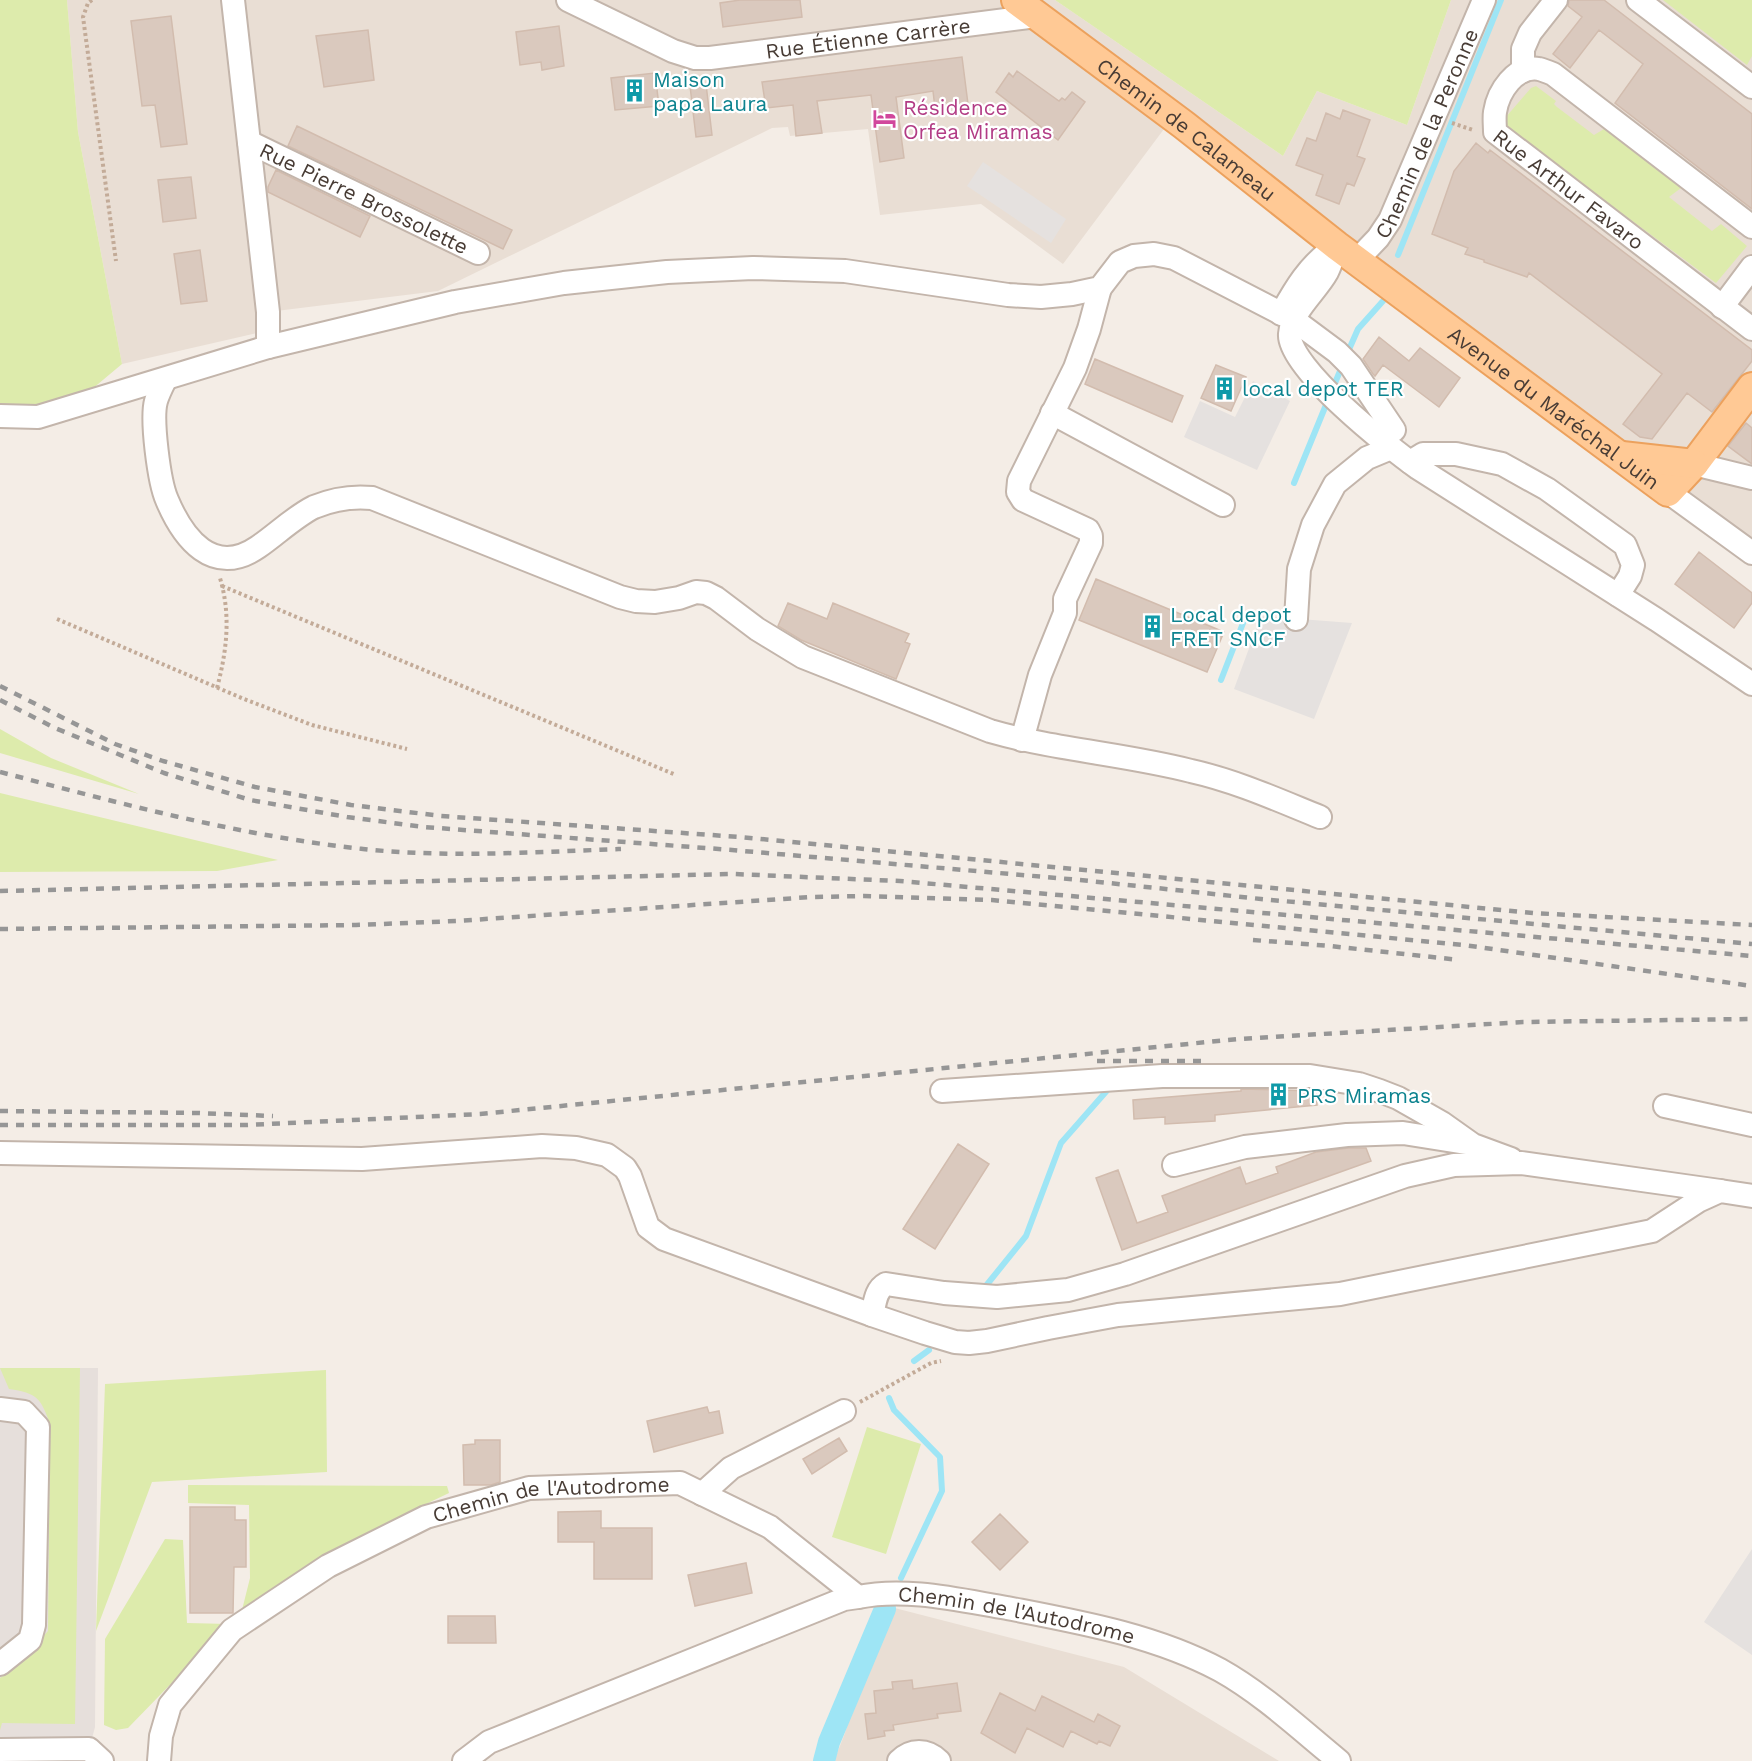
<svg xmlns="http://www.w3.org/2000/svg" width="1752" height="1761" viewBox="0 0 1752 1761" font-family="'Work Sans',sans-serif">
  <rect width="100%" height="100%" fill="#f4ede6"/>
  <path fill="#e9ded4" d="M 67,0 L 1055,0 L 1283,156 L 1317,91 L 1407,125 L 1451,0 L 1752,0 L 1752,541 L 1380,265 L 1164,129 L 1063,264 L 981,204 L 880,215 L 868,129 L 790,136 L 788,127 L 772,128 L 438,291 L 260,313 L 262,332 L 122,364 L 78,132 Z
    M 883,1605 L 1124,1667 L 1279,1761 L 834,1761 L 845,1733 Z"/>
  <path fill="#e6dfdb" d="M 0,1368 L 98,1368 L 95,1727 L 86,1761 L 0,1761 Z"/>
  <path fill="#ddebac" d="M 0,0 L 67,0 L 78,132 L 122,364 L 79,400 L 23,408 L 0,409 Z
    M 1055,0 L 1451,0 L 1407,125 L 1317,91 L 1283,156 Z
    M 1663,0 L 1752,0 L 1752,56 L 1747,65 Z
    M 1536,86 L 1556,101 L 1554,104 L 1557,107 L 1594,135 L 1604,129 L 1681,188 L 1669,197 L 1712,231 L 1721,224 L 1747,246 L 1716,283 L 1538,151 L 1507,125 L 1505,118 L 1531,88 Z
    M 0,729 L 51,758 L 139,794 L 0,753 Z
    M 0,793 L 278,860 L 217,871 L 0,872 Z
    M 0,1368 L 80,1368 L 75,1724 L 2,1723 L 0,1730 L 0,1678 L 14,1668 L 48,1631 L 50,1424 C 41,1398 37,1393 9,1389 Z
    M 326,1370 L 327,1472 L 152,1482 L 96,1631 L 105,1384 Z
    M 867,1427 L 921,1444 L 886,1554 L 832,1537 Z
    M 188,1485 L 447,1486 L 449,1493 C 377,1527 308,1565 242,1610 L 250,1578 L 249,1505 L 188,1503 Z
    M 165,1539 L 183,1540 L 187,1623 L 229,1624 L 128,1728 L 116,1730 L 104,1725 L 105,1639 Z"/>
  <path fill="#e5e1df" d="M 983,162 L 1066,219 L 1051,243 L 967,186 Z
    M 1253,381 L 1290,401 L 1257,470 L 1184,437 L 1200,401 L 1235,417 Z
    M 1261,616 L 1352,623 L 1314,719 L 1234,689 Z
    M 1752,1549 L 1752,1655 L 1704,1622 Z"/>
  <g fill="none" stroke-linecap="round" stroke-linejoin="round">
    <path stroke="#9ee5f5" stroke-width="6" d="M 1398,255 L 1501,0
      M 1347,354 L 1358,329 L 1383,301
      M 1332,390 L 1343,364
      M 1294,483 L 1328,400
      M 1221,680 L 1245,618
      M 985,1287 L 1026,1236 L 1061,1143 L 1111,1086
      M 914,1361 L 929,1350
      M 889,1398 L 894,1410 L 940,1457 L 942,1491 L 901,1578"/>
    <path stroke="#9ee5f5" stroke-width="22" d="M 824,1761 L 829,1742 L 885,1609"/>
  </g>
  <path fill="#dac9be" stroke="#d2bcae" stroke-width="1.5" d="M 740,0 L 800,0 L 802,17 L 723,27 L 720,3 Z
    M 1569,0 L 1604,0 L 1752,114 L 1752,209 L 1615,103 L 1643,64 L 1599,30 L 1570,68 L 1553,54 L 1582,17 L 1568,6 Z
    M 171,16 L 187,144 L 161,147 L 155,105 L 142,106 L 131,21 Z
    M 559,26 L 564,66 L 542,70 L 541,62 L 520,65 L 516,32 Z
    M 368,30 L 374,80 L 324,87 L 316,36 Z
    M 962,57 L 968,104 L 935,108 L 933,91 L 896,97 L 904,158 L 880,162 L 871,95 L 817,101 L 822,133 L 796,136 L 793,105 L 766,108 L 762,82 Z
    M 1017,71 L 1059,101 L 1062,98 L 1065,100 L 1072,92 L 1085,102 L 1058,140 L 996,92 L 1009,73 L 1013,77 Z
    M 655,73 L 659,106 L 615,110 L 611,78 Z
    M 706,84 L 712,135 L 696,137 L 690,86 Z
    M 1343,110 L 1370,120 L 1357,156 L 1365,159 L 1354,186 L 1347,183 L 1339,204 L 1316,195 L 1323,175 L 1296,165 L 1307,138 L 1316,141 L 1326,113 L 1340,119 Z
    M 297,126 L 512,230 L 503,249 L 288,146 Z
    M 1476,143 L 1488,153 L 1490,150 L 1752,350 L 1752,361 L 1712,412 L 1687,393 L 1652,439 L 1640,437 L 1623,424 L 1662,374 L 1529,273 L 1527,277 L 1484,262 L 1484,260 L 1465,254 L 1468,248 L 1432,234 L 1454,171 Z
    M 276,170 L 370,216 L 360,237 L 268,192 L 268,187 Z
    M 191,177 L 196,218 L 163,222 L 158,180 Z
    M 200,250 L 207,301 L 181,304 L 174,254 Z
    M 1379,337 L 1409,361 L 1420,348 L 1460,378 L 1439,407 L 1383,365 L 1375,376 L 1373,374 L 1363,359 Z
    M 1095,359 L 1183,396 L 1172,422 L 1085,384 Z
    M 1216,365 L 1246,377 L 1231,411 L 1201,398 Z
    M 1746,423 L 1752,428 L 1752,464 L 1728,446 Z
    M 1699,552 L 1752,593 L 1752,603 L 1734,628 L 1675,584 Z
    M 1096,579 L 1224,632 L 1207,672 L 1079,620 Z
    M 788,603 L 827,619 L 833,603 L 909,634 L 905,642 L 910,644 L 896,679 L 801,640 L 778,626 Z
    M 1241,1089 L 1316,1091 L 1317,1105 L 1215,1115 L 1215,1121 L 1165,1124 L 1165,1117 L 1134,1119 L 1133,1100 L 1241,1091 Z
    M 958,1144 L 989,1164 L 935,1249 L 903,1229 Z
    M 1348,1148 L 1366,1148 L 1371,1161 L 1122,1250 L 1096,1178 L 1118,1170 L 1137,1223 L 1168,1212 L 1162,1196 L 1240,1167 L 1246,1184 L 1278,1173 L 1276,1167 L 1316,1152 Z
    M 707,1407 L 709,1413 L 719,1411 L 723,1433 L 654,1452 L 647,1421 Z
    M 839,1438 L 847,1451 L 812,1474 L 803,1459 Z
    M 475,1440 L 500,1440 L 500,1482 L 491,1485 L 464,1485 L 463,1445 L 475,1444 Z
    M 190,1507 L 235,1507 L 235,1520 L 246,1520 L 246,1567 L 234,1567 L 233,1613 L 190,1613 Z
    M 601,1511 L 601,1528 L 652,1528 L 652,1579 L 594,1579 L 594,1542 L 558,1542 L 558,1512 Z
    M 1000,1514 L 1028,1542 L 1000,1570 L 972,1542 Z
    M 746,1563 L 752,1593 L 695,1606 L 688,1575 Z
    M 448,1616 L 495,1616 L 496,1643 L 448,1643 Z
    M 912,1680 L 913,1689 L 957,1683 L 961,1711 L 937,1714 L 938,1718 L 893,1725 L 894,1730 L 884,1731 L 885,1736 L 868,1739 L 865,1714 L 876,1713 L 874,1691 L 893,1689 L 892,1682 Z
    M 1000,1693 L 1035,1711 L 1042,1696 L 1094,1722 L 1098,1714 L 1120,1726 L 1110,1746 L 1099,1741 L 1097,1744 L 1071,1731 L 1063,1747 L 1027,1728 L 1015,1753 L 981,1733 Z"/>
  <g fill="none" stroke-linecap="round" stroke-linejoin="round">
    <defs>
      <g id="minor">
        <path d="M 233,0 L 268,312 L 268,347"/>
        <path id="s1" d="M 568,0 L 673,51 L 695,58 L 710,58 L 1037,16"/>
        <path d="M 1638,0 L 1752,87"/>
        <path d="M 1523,71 L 1523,49 L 1530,33 L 1556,0"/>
        <path id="s2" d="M 249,142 L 478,253"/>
        <path id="s3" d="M 1752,227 L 1553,74 C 1548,72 1543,70 1539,69 C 1515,65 1498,92 1495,112 C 1494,118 1495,126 1495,132 L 1752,329"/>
        <path d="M 1337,246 C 1334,254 1331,264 1327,272 C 1316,292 1292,310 1290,334 C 1287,367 1391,449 1418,468 L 1657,620 L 1752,684"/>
        <path id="s4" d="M 1357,260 L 1378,238 L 1390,220 L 1484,0"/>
        <path d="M 1722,307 L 1752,267"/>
        <path d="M 1281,314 C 1296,287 1308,267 1333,248"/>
        <path d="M 165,380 C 162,386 158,394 156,401 C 151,419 159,482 167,500 C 183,538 213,578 258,547 C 277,534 294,517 314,507 C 333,499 352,496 372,498 L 620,597 L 636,601 L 655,602 L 679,598 L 696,592 L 706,593 L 716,598 L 757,629 L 803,657 L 990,731 C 1056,750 1125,754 1191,771 C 1236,781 1278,800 1320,817"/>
        <path d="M 1052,413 L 1223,505"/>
        <path d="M 0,416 L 38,417 L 268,347 L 455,302 L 564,283 L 667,272 L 753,268 L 845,271 L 1008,295 L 1041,297 L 1072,294 L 1100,288 L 1120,262 L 1134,256 L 1154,254 L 1174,258 L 1294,320 L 1337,352 L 1351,366 L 1394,430"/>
        <path d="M 1410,462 L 1423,454 L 1456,454 L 1502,464 L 1547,489 L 1625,545 L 1633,565 L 1630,576 L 1618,595"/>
        <path d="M 1694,464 L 1752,478"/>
        <path d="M 1668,492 L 1752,553"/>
        <path d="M 1296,619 L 1299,569 L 1313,525 L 1335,484 L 1367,458 L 1391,448"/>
        <path d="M 1022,740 L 1040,675 L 1065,613 L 1065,599 L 1091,543 L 1091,536 L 1088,530 L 1023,500 L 1018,492 L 1019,481 L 1075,368 L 1089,329 L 1100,288"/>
        <path d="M 942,1091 L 1162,1076 L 1310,1076 L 1359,1084 L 1380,1091 L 1398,1098 L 1442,1123 L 1473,1145 L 1511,1159"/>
        <path d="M 1665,1106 L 1752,1125"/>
        <path d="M 0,1153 L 362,1159 L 542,1146 L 576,1148 L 607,1155 L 625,1168 L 630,1176 L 648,1227 L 664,1239 L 872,1315 L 925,1333 L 955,1342 L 969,1343 L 987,1341 L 1048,1328 L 1118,1315 L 1340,1294 L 1652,1231 L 1698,1201 L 1720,1191 L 1752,1196"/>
        <path d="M 1174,1165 L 1245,1147 L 1347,1135 L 1403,1133 L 1466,1143"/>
        <path d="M 872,1315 C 875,1304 875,1290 886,1284 L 944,1293 L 997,1297 L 1068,1290 L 1125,1274 L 1405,1176 L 1454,1165 L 1521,1163 L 1720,1191"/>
        <path d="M 0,1409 L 24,1412 L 38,1427 L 34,1625 L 30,1640 L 0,1664"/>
        <path d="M 702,1494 L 731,1468 L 844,1411"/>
        <path d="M 0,1750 L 89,1749 L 102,1761"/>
        <path id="s5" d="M 159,1761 L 161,1736 L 170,1705 L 232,1630 L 328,1566 L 426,1517 L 529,1488 L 680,1483 L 770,1527 L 858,1597 C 906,1587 959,1600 1007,1608 C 1079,1622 1154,1635 1220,1670 C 1263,1694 1301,1730 1339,1761"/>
        <path d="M 464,1761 L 489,1742 L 844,1599 L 858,1597"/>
        <path d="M 899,1761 C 911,1749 927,1749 939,1761"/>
      </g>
      <g id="major">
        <path id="s6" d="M 1016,0 L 1184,125 L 1337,246 L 1668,492 L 1694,464 L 1752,387"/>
        <path d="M 1622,456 L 1694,464"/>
      </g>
    </defs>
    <use href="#minor" stroke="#c3b5ab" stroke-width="26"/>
    <use href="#major" stroke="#eca15d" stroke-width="32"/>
    <path stroke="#c3ab98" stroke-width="4" stroke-dasharray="3 3" stroke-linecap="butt" d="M 92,0 L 88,3 L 83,17 L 116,261
      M 1452,123 L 1473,130
      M 222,586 L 676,775
      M 57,619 L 244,699 L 312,725 L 407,749
      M 217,688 C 227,650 231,615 220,578
      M 860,1402 L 931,1363 L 941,1361"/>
    <use href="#minor" stroke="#fff" stroke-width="22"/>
    <use href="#major" stroke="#ffc995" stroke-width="28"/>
    <path stroke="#969696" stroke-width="4.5" stroke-dasharray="8 8" stroke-linecap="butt" d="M 0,686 L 115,744 L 163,761 L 255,787 L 351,805 L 441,816 L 740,837 L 1533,913 L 1752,925
      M 0,700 L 55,728 L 164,773 L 250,800 L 347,817 L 424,827 L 732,850 L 1080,880 L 1261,899 L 1752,944
      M 0,772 C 119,803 240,836 363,849 C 449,858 535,852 621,849
      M 0,891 L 733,874 L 900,881 L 1752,956
      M 0,929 L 356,925 L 456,921 L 812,897 L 864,896 L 992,900 L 1464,945 L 1752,986
      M 1253,940 L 1330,946 L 1460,960
      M 1097,1061 L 1201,1061
      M 0,1111 L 198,1113 L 273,1116
      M 0,1125 L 247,1125 L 480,1114 L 1238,1039 L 1523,1022 L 1752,1019"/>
  </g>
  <defs>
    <symbol id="building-bare" viewBox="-9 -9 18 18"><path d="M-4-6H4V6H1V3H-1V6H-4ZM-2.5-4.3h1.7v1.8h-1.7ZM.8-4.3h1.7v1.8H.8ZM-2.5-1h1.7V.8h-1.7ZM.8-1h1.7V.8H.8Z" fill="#0f9aa8" stroke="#fff" stroke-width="2.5" paint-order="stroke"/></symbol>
    <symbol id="hotel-bare" viewBox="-9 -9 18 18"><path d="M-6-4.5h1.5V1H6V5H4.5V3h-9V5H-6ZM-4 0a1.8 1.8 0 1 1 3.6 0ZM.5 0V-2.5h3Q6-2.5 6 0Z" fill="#d1479c" stroke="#fff" stroke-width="2.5" paint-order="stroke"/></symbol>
  </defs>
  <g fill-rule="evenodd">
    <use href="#building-bare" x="618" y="74" width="33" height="33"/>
    <use href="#hotel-bare" x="868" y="102" width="33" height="33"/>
    <use href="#building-bare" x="1208" y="372" width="33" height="33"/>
    <use href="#building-bare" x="1136" y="610" width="33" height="33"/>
    <use href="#building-bare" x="1262" y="1078" width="33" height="33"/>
  </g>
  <g text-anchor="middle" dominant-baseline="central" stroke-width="4.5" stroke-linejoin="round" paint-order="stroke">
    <g font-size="21" fill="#483c35" stroke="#fff">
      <text stroke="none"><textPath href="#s1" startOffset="314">Rue Étienne Carrère</textPath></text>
      <text stroke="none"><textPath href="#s6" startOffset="214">Chemin de Calameau</textPath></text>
      <text stroke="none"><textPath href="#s4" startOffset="146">Chemin de la Peronne</textPath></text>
      <text stroke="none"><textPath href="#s3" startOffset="447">Rue Arthur Favaro</textPath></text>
      <text stroke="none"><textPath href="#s2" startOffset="128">Rue Pierre Brossolette</textPath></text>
      <text stroke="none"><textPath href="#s6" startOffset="675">Avenue du Maréchal Juin</textPath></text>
      <text stroke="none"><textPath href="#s5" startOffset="507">Chemin de l'Autodrome</textPath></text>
      <text stroke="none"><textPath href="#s5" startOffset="1011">Chemin de l'Autodrome</textPath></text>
    </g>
    <g font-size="21" fill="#0d838f" stroke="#fff" text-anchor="start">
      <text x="653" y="79">Maison<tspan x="653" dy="24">papa Laura</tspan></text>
      <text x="1242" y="388">local depot TER</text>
      <text x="1170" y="614">Local depot<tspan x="1170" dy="24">FRET SNCF</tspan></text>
      <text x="1297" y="1095">PRS Miramas</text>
    </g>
    <g font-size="21" fill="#b23c85" stroke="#fff" text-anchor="start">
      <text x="903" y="107">Résidence<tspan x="903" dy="24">Orfea Miramas</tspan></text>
    </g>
  </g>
</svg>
